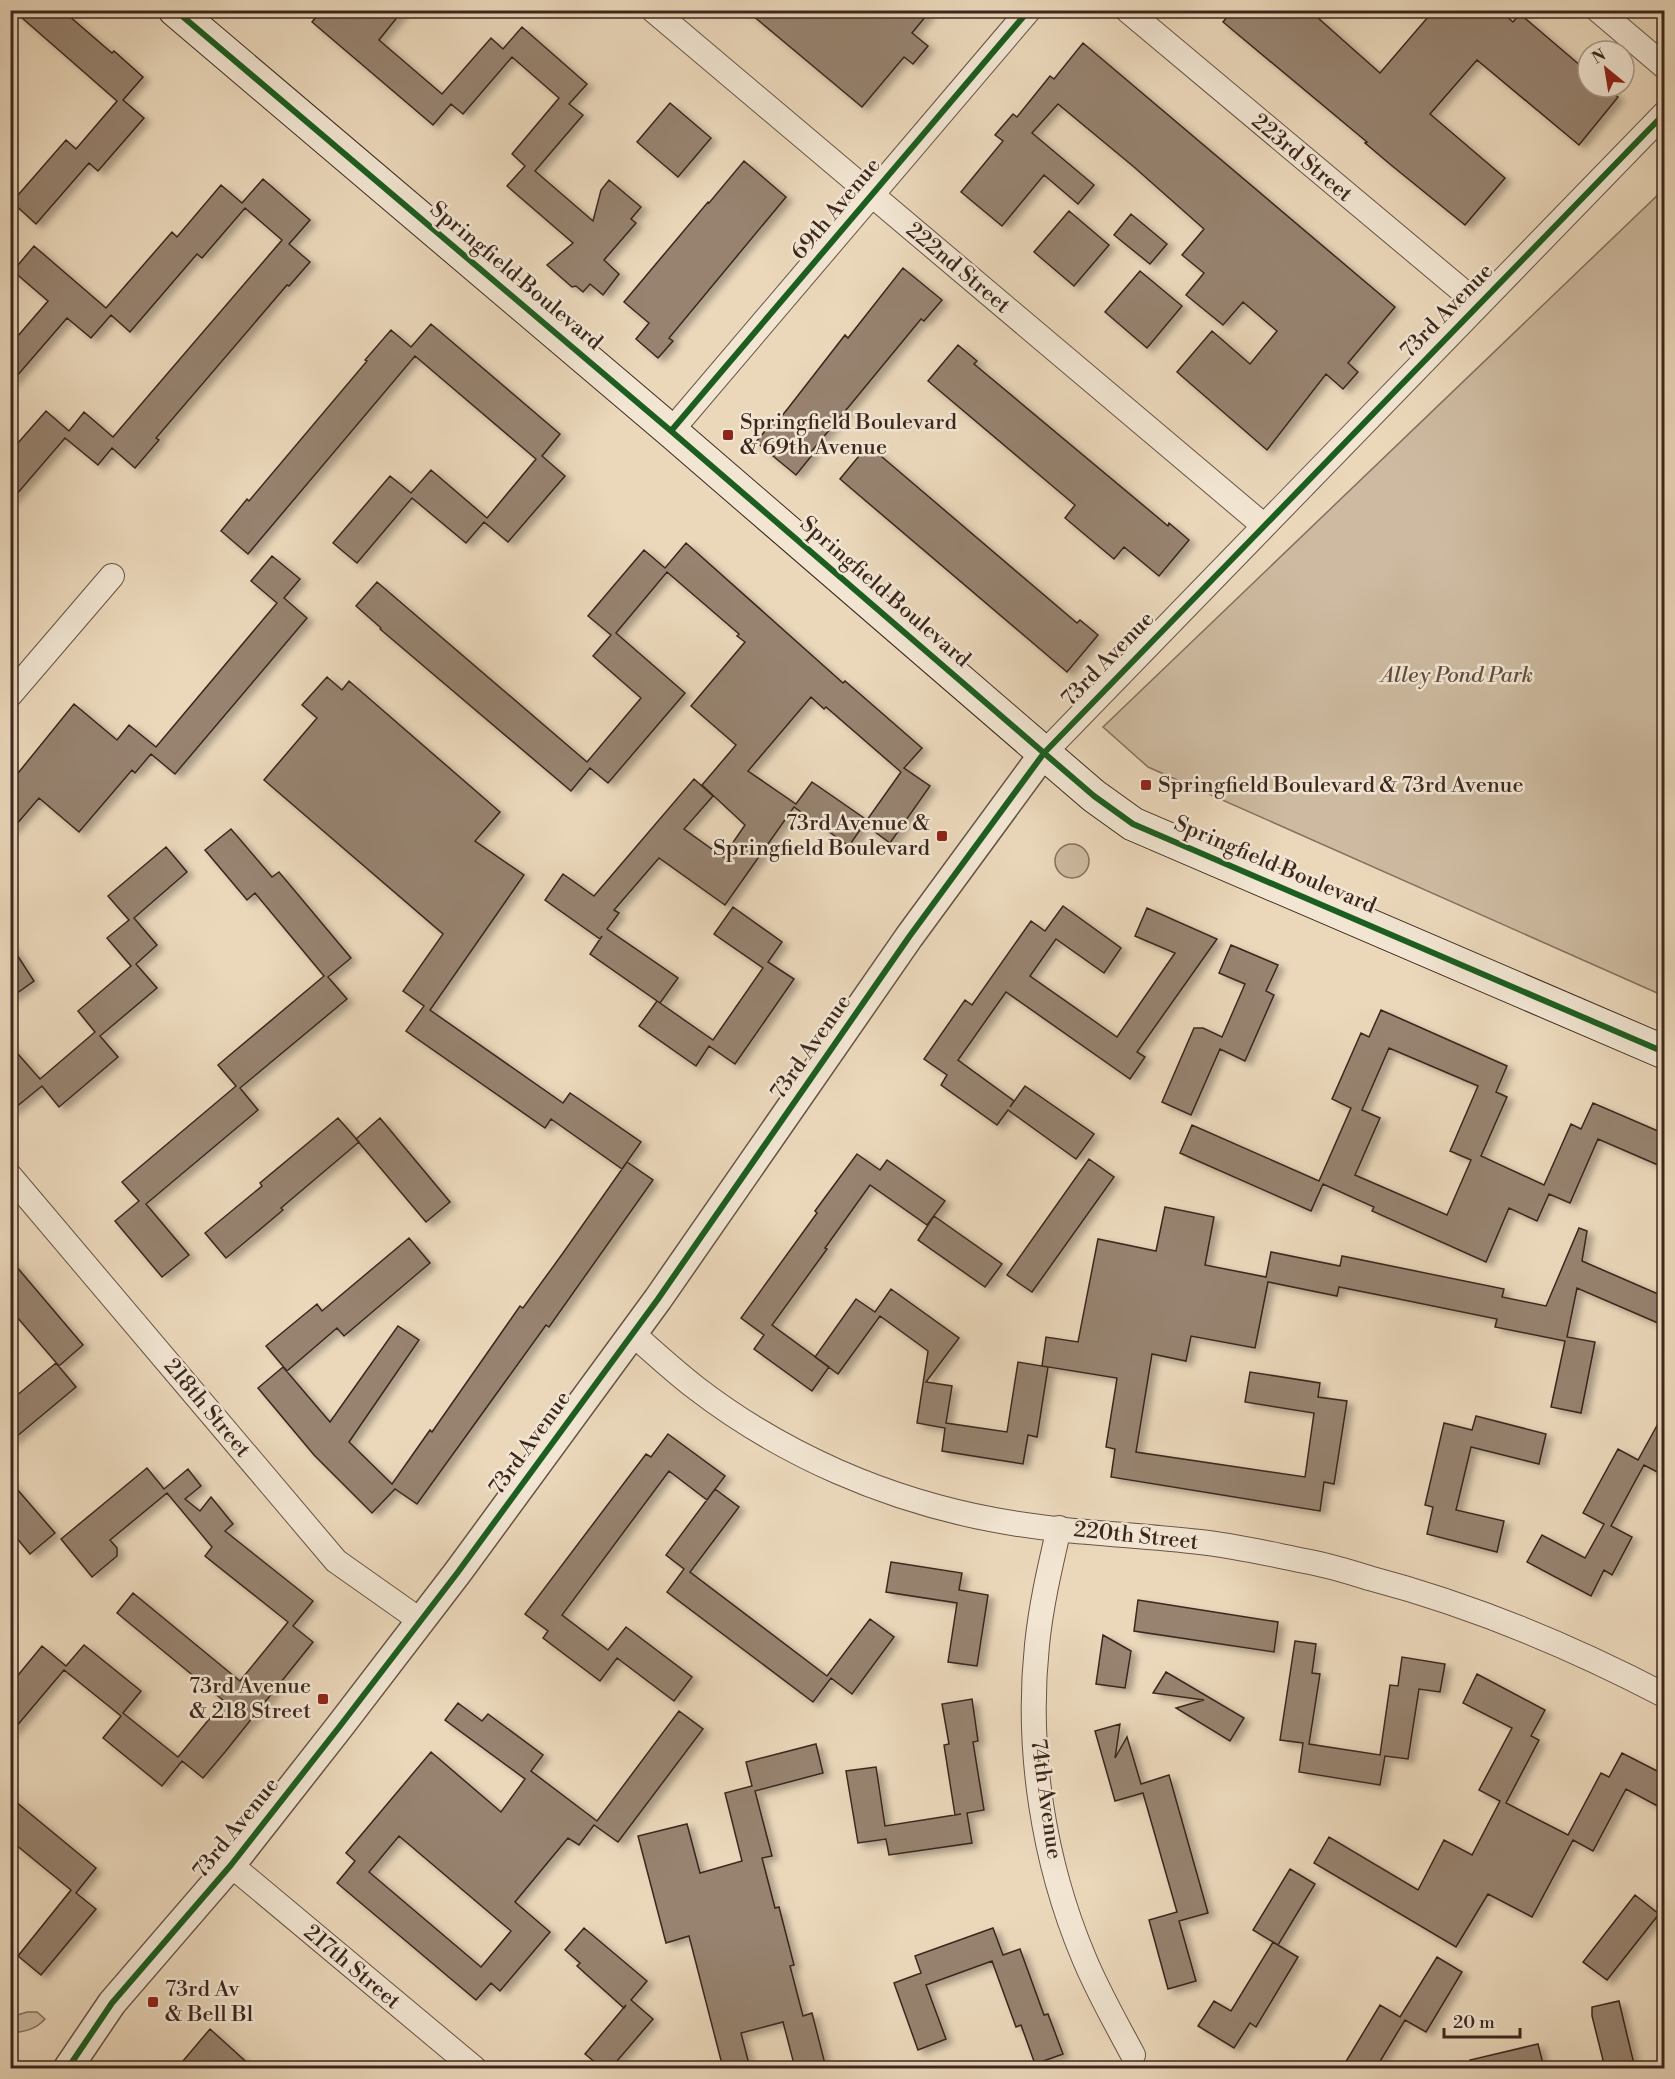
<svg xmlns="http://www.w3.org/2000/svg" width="1675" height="2079" viewBox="0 0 1675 2079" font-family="'Libre Bodoni',serif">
  <defs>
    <filter id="shadow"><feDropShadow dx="6" dy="4" stdDeviation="3" flood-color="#0004"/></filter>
  </defs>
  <rect width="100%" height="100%" fill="#ebd8bb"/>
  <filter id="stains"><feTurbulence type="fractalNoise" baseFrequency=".00333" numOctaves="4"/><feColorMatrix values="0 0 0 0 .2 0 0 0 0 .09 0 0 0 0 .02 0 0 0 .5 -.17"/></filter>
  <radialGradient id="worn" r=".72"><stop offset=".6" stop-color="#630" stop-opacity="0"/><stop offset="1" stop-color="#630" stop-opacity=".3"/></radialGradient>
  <path fill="#cdbaa0" stroke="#84705f" stroke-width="1.5" d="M 1664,189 L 1664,996 L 1148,767 L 1103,727 Z
    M1055 861a17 17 0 1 1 34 0a17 17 0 1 1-34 0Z
    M 27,2012 L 37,2012 L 45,2019 C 36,2029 25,2032 11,2033 L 11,2017 Z"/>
  <path fill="#978370" stroke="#3c271e" stroke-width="1.5" fill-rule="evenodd" filter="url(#shadow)" d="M 13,10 L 62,10 L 112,53 L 114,51 L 143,77 L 123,100 L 144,118 L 98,171 L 89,163 L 36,224 L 12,202 L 66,140 L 76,149 L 117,101 Z
    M 322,10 L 403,10 L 379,40 L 442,94 L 491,38 L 503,49 L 522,27 L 587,84 L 569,104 L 583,115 L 535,171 L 593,221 L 601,190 L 609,180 L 641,207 L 631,219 L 636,223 L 604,260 L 619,274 L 603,295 L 590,284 L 583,292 L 576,286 L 572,287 L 547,265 L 573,243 L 507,186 L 525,166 L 512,154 L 559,98 L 512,57 L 463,114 L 451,104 L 433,125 L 312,22 Z
    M 746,10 L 931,10 L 912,33 L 928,46 L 913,64 L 904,57 L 862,107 Z
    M 1233,10 L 1309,10 L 1380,73 L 1434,10 L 1499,10 L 1513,22 L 1520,14 L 1588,72 L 1588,87 L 1606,87 L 1618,97 L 1579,145 L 1477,60 L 1430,114 L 1505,178 L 1465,225 L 1391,165 L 1365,143 L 1367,142 L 1223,22 Z
    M 1083,43 L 1395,307 L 1348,363 L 1358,372 L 1343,389 L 1326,374 L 1267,450 L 1177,372 L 1212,331 L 1250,364 L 1277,331 L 1243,302 L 1223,325 L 1186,295 L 1204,273 L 1182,255 L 1204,229 L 1134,167 L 1058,104 L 1032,133 L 1094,185 L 1078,204 L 1044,175 L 1002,226 L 961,192 L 1003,141 L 995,135 L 1013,114 L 1017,117 L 1050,76 L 1054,79 Z
    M 670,103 L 711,138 L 678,177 L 637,142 Z
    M 744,161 L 786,197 L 669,338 L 673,341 L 658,358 L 636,339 L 649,323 L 624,302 L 708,202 L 709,203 Z
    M 263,179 L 310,220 L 289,244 L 310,262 L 289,286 L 287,285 L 156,438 L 159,440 L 135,468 L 112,448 L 98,465 L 65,438 L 10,502 L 10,452 L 46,411 L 69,431 L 84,412 L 113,437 L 282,240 L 245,208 L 202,258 L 197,254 L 130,332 L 111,315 L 91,338 L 67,318 L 10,384 L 10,345 L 48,301 L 13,271 L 34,246 L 106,308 L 172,232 L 177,237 L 221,185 L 242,203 Z
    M 1069,211 L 1109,245 L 1074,286 L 1034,252 Z
    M 1131,214 L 1167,244 L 1150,264 L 1114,235 Z
    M 903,268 L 942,300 L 924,321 L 921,319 L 851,404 L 811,452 L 813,454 L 796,475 L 756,442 L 774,420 L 777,422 L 789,407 L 845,335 L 848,338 Z
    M 1140,271 L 1182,306 L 1147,348 L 1105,312 Z
    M 431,324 L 560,434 L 542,456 L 565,476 L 508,542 L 484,522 L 466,543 L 412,498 L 357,563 L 333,543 L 390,476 L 411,493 L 431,470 L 487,518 L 536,459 L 415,356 L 248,554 L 221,531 L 247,499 L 249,501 L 367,361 L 365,360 L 391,330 L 411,347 Z
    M 958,345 L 977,361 L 974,364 L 1168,526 L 1169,523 L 1189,540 L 1159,576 L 1124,547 L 1114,559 L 1065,518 L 1075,505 L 928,381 Z
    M 868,445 L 1077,623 L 1080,620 L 1098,635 L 1067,672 L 840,479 Z
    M 686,543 L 843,683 L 845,681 L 922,748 L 904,768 L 930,786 L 890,843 L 864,824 L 849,846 L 794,807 L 725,905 L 659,858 L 614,910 L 619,913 L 607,929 L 678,978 L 660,1003 L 590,954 L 602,936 L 600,939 L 545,900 L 563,874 L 594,896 L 694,779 L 713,796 L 684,829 L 723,857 L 745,825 L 702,785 L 736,745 L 691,706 L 745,642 L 737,636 L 739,634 L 667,572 L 616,633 L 685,693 L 608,783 L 590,768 L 571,791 L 380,629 L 381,628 L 356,606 L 377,582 L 587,762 L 641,698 L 593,656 L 611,635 L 588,616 L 644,550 L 665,568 ZM 811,697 L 824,709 L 826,707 L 901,772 L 867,820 L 812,782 L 796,804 L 748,771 Z
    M 272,556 L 300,579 L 284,598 L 307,618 L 175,774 L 151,754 L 135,773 L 132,770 L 79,832 L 39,798 L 10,832 L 10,783 L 74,704 L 117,740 L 129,725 L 156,747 L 277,603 L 251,581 Z
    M 327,677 L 342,690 L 349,681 L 500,812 L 475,841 L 524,875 L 430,1010 L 563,1103 L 570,1093 L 641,1142 L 622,1169 L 551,1119 L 545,1128 L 406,1031 L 424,1006 L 403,991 L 443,934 L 264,780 L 317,718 L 302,705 Z
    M 231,829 L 272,877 L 279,872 L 351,958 L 328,977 L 347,999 L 240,1088 L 258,1110 L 146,1204 L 189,1255 L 162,1277 L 115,1221 L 139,1201 L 122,1182 L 236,1086 L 218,1065 L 324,976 L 255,893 L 247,900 L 205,850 Z
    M 166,847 L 187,872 L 134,918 L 157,945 L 136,964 L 157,988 L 100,1036 L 118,1057 L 59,1107 L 42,1086 L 10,1112 L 10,1045 L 40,1079 L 95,1032 L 78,1011 L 131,966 L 107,938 L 129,920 L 108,896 Z
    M 1063,906 L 1121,948 L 1104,973 L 1056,939 L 1030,976 L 1117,1037 L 1175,953 L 1135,936 L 1147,908 L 1217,939 L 1137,1052 L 1145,1057 L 1130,1079 L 1006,992 L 958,1060 L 1014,1101 L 1010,1107 L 1025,1086 L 1094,1134 L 1076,1159 L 1008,1110 L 997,1125 L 941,1085 L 947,1075 L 924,1059 L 965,1000 L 972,1005 L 1031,921 L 1045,931 Z
    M 733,907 L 782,942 L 768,962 L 794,979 L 735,1064 L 709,1046 L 696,1066 L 639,1026 L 657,1001 L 713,1040 L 763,968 L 714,934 Z
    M 10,944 L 34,981 L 10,998 Z
    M 1231,945 L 1278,965 L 1266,991 L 1274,995 L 1245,1061 L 1220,1049 L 1191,1115 L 1162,1102 L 1194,1028 L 1203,1028 L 1222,1037 L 1245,984 L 1219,973 Z
    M 1381,1010 L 1507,1066 L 1496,1092 L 1507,1097 L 1481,1156 L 1544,1185 L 1571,1124 L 1581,1129 L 1593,1103 L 1665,1134 L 1665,1168 L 1598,1139 L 1570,1203 L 1549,1194 L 1537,1221 L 1509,1208 L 1486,1262 L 1372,1211 L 1374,1207 L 1323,1184 L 1311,1211 L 1180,1153 L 1192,1125 L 1319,1181 L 1351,1108 L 1332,1099 L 1361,1033 L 1369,1037 ZM 1389,1048 L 1478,1086 L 1450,1151 L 1471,1160 L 1447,1215 L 1355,1175 L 1380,1118 L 1362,1110 Z
    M 338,1118 L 359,1142 L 281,1208 L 283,1210 L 226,1258 L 205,1233 L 262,1186 L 260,1183 Z
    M 380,1118 L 450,1202 L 426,1222 L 356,1139 Z
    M 857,1154 L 880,1170 L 887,1160 L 945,1201 L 927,1225 L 870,1185 L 825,1248 L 827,1249 L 772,1325 L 829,1367 L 812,1391 L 754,1349 L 764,1335 L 741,1318 L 817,1213 L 815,1211 Z
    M 1089,1159 L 1114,1177 L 1032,1292 L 1007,1275 Z
    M 627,1162 L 653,1180 L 549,1327 L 546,1325 L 417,1504 L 395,1489 L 372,1513 L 314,1455 L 258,1388 L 283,1367 L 330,1422 L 398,1326 L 419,1340 L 349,1442 L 392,1484 L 430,1430 L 432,1432 L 520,1306 L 523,1308 L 563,1253 Z
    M 1165,1207 L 1214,1217 L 1205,1265 L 1266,1277 L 1271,1252 L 1340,1266 L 1342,1256 L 1504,1289 L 1502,1297 L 1546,1306 L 1579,1228 L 1587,1231 L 1582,1261 L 1665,1297 L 1665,1326 L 1577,1288 L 1567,1337 L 1595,1342 L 1581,1413 L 1551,1407 L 1565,1341 L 1495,1327 L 1497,1319 L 1389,1297 L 1339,1287 L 1337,1296 L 1268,1282 L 1255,1348 L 1191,1336 L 1186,1361 L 1152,1354 L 1136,1452 L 1305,1477 L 1314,1413 L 1245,1402 L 1250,1372 L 1320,1383 L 1318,1397 L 1347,1401 L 1334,1484 L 1324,1482 L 1320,1511 L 1111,1477 L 1115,1449 L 1106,1447 L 1117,1378 L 1042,1366 L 1046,1337 L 1078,1342 L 1098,1239 L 1156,1251 Z
    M 934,1216 L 1002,1264 L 985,1287 L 918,1240 Z
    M 409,1238 L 430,1263 L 344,1336 L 337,1328 L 287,1371 L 266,1346 L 317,1304 L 322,1311 Z
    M 10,1259 L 83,1345 L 59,1366 L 10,1309 Z
    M 891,1289 L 959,1338 L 926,1382 L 952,1386 L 946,1423 L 1007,1432 L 1018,1362 L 1048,1367 L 1037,1437 L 1028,1435 L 1023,1464 L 942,1451 L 945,1428 L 917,1423 L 928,1351 L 880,1316 L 838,1374 L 815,1357 L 856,1299 L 875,1312 Z
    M 56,1363 L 76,1387 L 10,1442 L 10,1401 Z
    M 1665,1411 L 1665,1476 L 1644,1465 L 1611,1526 L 1632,1537 L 1612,1575 L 1604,1570 L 1591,1596 L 1527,1562 L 1542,1535 L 1585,1558 L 1604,1524 L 1583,1513 L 1618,1449 L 1638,1460 Z
    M 1476,1416 L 1546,1434 L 1539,1464 L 1471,1447 L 1456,1510 L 1504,1521 L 1497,1552 L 1427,1534 L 1433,1507 L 1425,1505 L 1444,1423 L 1472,1430 Z
    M 668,1434 L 725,1476 L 707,1500 L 669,1471 L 562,1615 L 608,1650 L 626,1627 L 692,1677 L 674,1701 L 617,1658 L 600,1681 L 543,1638 L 548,1631 L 525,1614 L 646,1454 L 651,1457 Z
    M 147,1468 L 164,1489 L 188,1469 L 201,1486 L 185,1499 L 200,1511 L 211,1497 L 233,1524 L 225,1531 L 313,1601 L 293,1626 L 313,1642 L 225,1752 L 203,1778 L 182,1761 L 162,1786 L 103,1738 L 121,1716 L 64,1670 L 10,1734 L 10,1685 L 42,1646 L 66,1666 L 84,1645 L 141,1691 L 123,1713 L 178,1757 L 224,1701 L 117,1613 L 133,1593 L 240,1681 L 288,1622 L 205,1556 L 212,1547 L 167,1493 L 110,1540 L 117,1548 L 117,1556 L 92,1577 L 61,1539 Z
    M 10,1481 L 55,1533 L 30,1554 L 10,1530 Z
    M 715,1489 L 739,1507 L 690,1572 L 827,1676 L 870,1619 L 894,1637 L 852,1694 L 831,1678 L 813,1702 L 667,1592 L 684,1569 L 666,1555 Z
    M 891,1562 L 962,1573 L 959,1590 L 988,1595 L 977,1666 L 948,1662 L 957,1603 L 886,1592 Z
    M 1138,1600 L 1278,1622 L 1274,1652 L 1134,1631 Z
    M 1103,1635 L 1131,1651 L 1125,1688 L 1096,1684 Z
    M 1295,1641 L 1316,1644 L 1312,1673 L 1320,1674 L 1309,1744 L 1380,1755 L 1390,1685 L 1398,1686 L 1402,1657 L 1445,1664 L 1440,1692 L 1419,1689 L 1408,1759 L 1385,1756 L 1380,1785 L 1299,1772 L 1303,1743 L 1280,1740 Z
    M 1166,1672 L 1244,1718 L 1230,1741 L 1176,1708 L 1204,1700 L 1153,1693 Z
    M 1477,1674 L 1545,1710 L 1531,1736 L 1539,1740 L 1506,1803 L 1568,1835 L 1601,1773 L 1609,1777 L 1622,1753 L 1665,1775 L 1665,1810 L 1626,1789 L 1593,1851 L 1573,1840 L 1532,1917 L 1488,1894 L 1456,1947 L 1314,1863 L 1329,1837 L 1418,1890 L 1444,1840 L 1472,1855 L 1500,1801 L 1479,1790 L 1512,1728 L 1463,1703 Z
    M 972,1699 L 978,1741 L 973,1742 L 984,1810 L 967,1813 L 972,1843 L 889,1855 L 886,1839 L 858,1843 L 846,1771 L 876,1767 L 885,1826 L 961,1814 L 955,1815 L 944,1745 L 949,1744 L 942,1704 Z
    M 458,1703 L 482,1721 L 488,1714 L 543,1755 L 531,1771 L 597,1821 L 679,1711 L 703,1729 L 618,1842 L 594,1825 L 579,1845 L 568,1838 L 515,1902 L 550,1932 L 500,1991 L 491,1983 L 476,2000 L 337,1883 L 355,1861 L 346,1853 L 431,1752 L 501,1812 L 525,1779 L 445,1720 ZM 399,1836 L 511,1931 L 481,1967 L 369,1872 Z
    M 1120,1724 L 1115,1758 L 1127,1737 L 1141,1784 L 1169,1775 L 1208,1913 L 1179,1921 L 1196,1981 L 1168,1989 L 1149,1920 L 1177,1912 L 1143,1793 L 1115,1801 L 1095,1731 Z
    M 816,1744 L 823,1773 L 755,1791 L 772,1856 L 762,1858 L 775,1908 L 779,1907 L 794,1965 L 790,1966 L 803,2016 L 812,2013 L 826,2068 L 795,2068 L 783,2022 L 741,2033 L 750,2068 L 723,2068 L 689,1936 L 666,1943 L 638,1836 L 687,1824 L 700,1873 L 742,1861 L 725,1793 L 752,1786 L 746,1762 Z
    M 10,1797 L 96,1868 L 76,1893 L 96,1909 L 41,1975 L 18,1956 L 71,1890 L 10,1840 Z
    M 1290,1869 L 1315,1884 L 1278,1945 L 1253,1930 Z
    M 1635,1895 L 1659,1914 L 1607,1980 L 1583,1962 Z
    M 584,1928 L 647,1981 L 631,2000 L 653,2019 L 611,2068 L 602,2068 L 585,2054 L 626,2005 L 624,2008 L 577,1966 L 580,1963 L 565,1950 Z
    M 993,1928 L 1003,1955 L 1020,1949 L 1044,2015 L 1048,2014 L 1063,2054 L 1035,2064 L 1021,2025 L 1016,2027 L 992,1961 L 926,1985 L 946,2039 L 918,2050 L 894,1983 L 921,1973 L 915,1956 Z
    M 1273,1942 L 1298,1957 L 1256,2027 L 1250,2023 L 1234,2048 L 1198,2026 L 1214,2001 L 1231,2011 Z
    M 1437,1957 L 1462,1972 L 1426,2032 L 1405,2020 L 1376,2068 L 1342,2068 L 1380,2005 L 1400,2017 Z
    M 1619,2001 L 1627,2035 L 1635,2068 L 1605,2068 L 1592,2016 L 1592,2007 Z
    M 210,2029 L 253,2068 L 177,2068 Z
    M 1538,2044 L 1544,2068 L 1471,2068 L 1470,2060 Z"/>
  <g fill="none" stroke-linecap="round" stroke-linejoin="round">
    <defs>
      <path id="minor" d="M 653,10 L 1263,525
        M 1127,10 L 1478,304
        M 1598,10 L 1664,66
        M 671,431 L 1029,10
        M 10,695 L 112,576
        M 1044,753 L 1664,114
        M 10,1176 L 336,1561 L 421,1621
        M 632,1333 C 653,1352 674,1371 696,1388 C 783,1455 887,1500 995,1520 C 1062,1533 1132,1534 1200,1542 C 1237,1546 1274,1555 1310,1562 C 1330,1566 1350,1572 1369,1578 C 1472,1605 1570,1646 1664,1695
        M 1059,1528 C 1050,1567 1041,1605 1037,1645 C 1026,1749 1043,1861 1084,1958 C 1098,1992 1116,2023 1133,2055
        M 231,1865 L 474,2068"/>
      <path id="tertiary" d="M 68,2068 L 112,2003 L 231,1865 L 340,1726 L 458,1572 L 658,1299 L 909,937 L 1044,753"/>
      <path id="secondary" d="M 175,10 L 671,431 L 1044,753 L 1094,796 L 1133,824 L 1664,1052"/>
    </defs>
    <use href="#minor" stroke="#685345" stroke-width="26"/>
    <use href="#tertiary" stroke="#685345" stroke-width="31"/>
    <use href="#secondary" stroke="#3c271e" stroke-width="35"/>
    <use href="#minor" stroke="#f2e6d3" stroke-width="24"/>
    <use href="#tertiary" stroke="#f2e6d3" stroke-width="28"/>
    <use href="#secondary" stroke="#f2e6d3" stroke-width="33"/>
    <defs>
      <path id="cycleway" d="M 175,10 L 671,431 L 1044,753 L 1094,796 L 1133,824 L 1664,1052
        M 671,431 L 1029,10
        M 68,2068 L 112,2003 L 231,1865 L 340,1726 L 458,1572 L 658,1299 L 909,937 L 1044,753 L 1664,114"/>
    </defs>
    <use href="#cycleway" stroke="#f2e6d3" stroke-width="10"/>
    <use href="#cycleway" stroke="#1b5e20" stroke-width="6"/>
  </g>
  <g fill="#8f2418" stroke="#f2e6d3" stroke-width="2">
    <rect x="722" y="429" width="12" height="12" rx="3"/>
    <rect x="1140" y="779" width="12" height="12" rx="3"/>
    <rect x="936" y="830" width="12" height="12" rx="3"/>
    <rect x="317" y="1693" width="12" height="12" rx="3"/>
    <rect x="147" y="1996" width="12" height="12" rx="3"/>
  </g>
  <g text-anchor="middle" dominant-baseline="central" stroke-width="5" stroke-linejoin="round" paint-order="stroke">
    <g font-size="22" fill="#3c271e" stroke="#f2e6d3">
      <text transform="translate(1302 158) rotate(40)">223rd Street</text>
      <text transform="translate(836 209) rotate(-50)">69th Avenue</text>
      <text transform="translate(958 268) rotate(40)">222nd Street</text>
      <text transform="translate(516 276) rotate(40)">Springfield Boulevard</text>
      <text transform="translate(1447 311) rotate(-46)">73rd Avenue</text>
      <text transform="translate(885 592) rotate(41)">Springfield Boulevard</text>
      <text transform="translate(1108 659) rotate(-46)">73rd Avenue</text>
      <text transform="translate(1275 865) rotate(23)">Springfield Boulevard</text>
      <text transform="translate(811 1047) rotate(-55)">73rd Avenue</text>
      <text transform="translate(207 1408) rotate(50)">218th Street</text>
      <text transform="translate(530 1443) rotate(-54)">73rd Avenue</text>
      <text transform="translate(1136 1536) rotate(6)">220th Street</text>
      <text transform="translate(1046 1799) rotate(82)">74th Avenue</text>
      <text transform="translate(236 1828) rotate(-51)">73rd Avenue</text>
      <text transform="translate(352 1967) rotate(40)">217th Street</text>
    </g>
    <g font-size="22" fill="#3c271e" stroke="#f2e6d3" text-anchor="start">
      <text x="740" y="422">Springfield Boulevard<tspan x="740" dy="25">&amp; 69th Avenue</tspan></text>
      <text x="1158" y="785">Springfield Boulevard &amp; 73rd Avenue</text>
      <text x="930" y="823" text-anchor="end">73rd Avenue &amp;<tspan x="930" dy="25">Springfield Boulevard</tspan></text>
      <text x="311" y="1686" text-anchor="end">73rd Avenue<tspan x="311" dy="25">&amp; 218 Street</tspan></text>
      <text x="165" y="1989">73rd Av<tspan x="165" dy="25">&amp; Bell Bl</tspan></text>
    </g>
    <g font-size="22" font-style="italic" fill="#604c3e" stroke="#f2e6d3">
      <text x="1457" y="675">Alley Pond Park</text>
    </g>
  </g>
  <rect width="1675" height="2079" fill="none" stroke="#ebd8bb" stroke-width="36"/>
  <rect x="12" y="12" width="1651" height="2055" fill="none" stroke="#3c271e" stroke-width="3"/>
  <rect x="18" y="18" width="1639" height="2043" fill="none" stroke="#3c271e" stroke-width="1.5"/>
  <g transform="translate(1606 69) rotate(330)"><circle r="28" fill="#f2e6d3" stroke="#a99a8b" stroke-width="1.5"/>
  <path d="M0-4.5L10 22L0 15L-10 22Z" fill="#8f2418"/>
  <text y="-9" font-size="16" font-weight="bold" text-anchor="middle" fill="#3c271e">N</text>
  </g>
  <path d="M1444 2028v9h76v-9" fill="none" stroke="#3c271e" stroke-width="3"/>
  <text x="1453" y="2028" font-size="18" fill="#3c271e" stroke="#f2e6d3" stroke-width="4.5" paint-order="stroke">20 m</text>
  <rect width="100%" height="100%" filter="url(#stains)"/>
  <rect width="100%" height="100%" fill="url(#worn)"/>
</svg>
